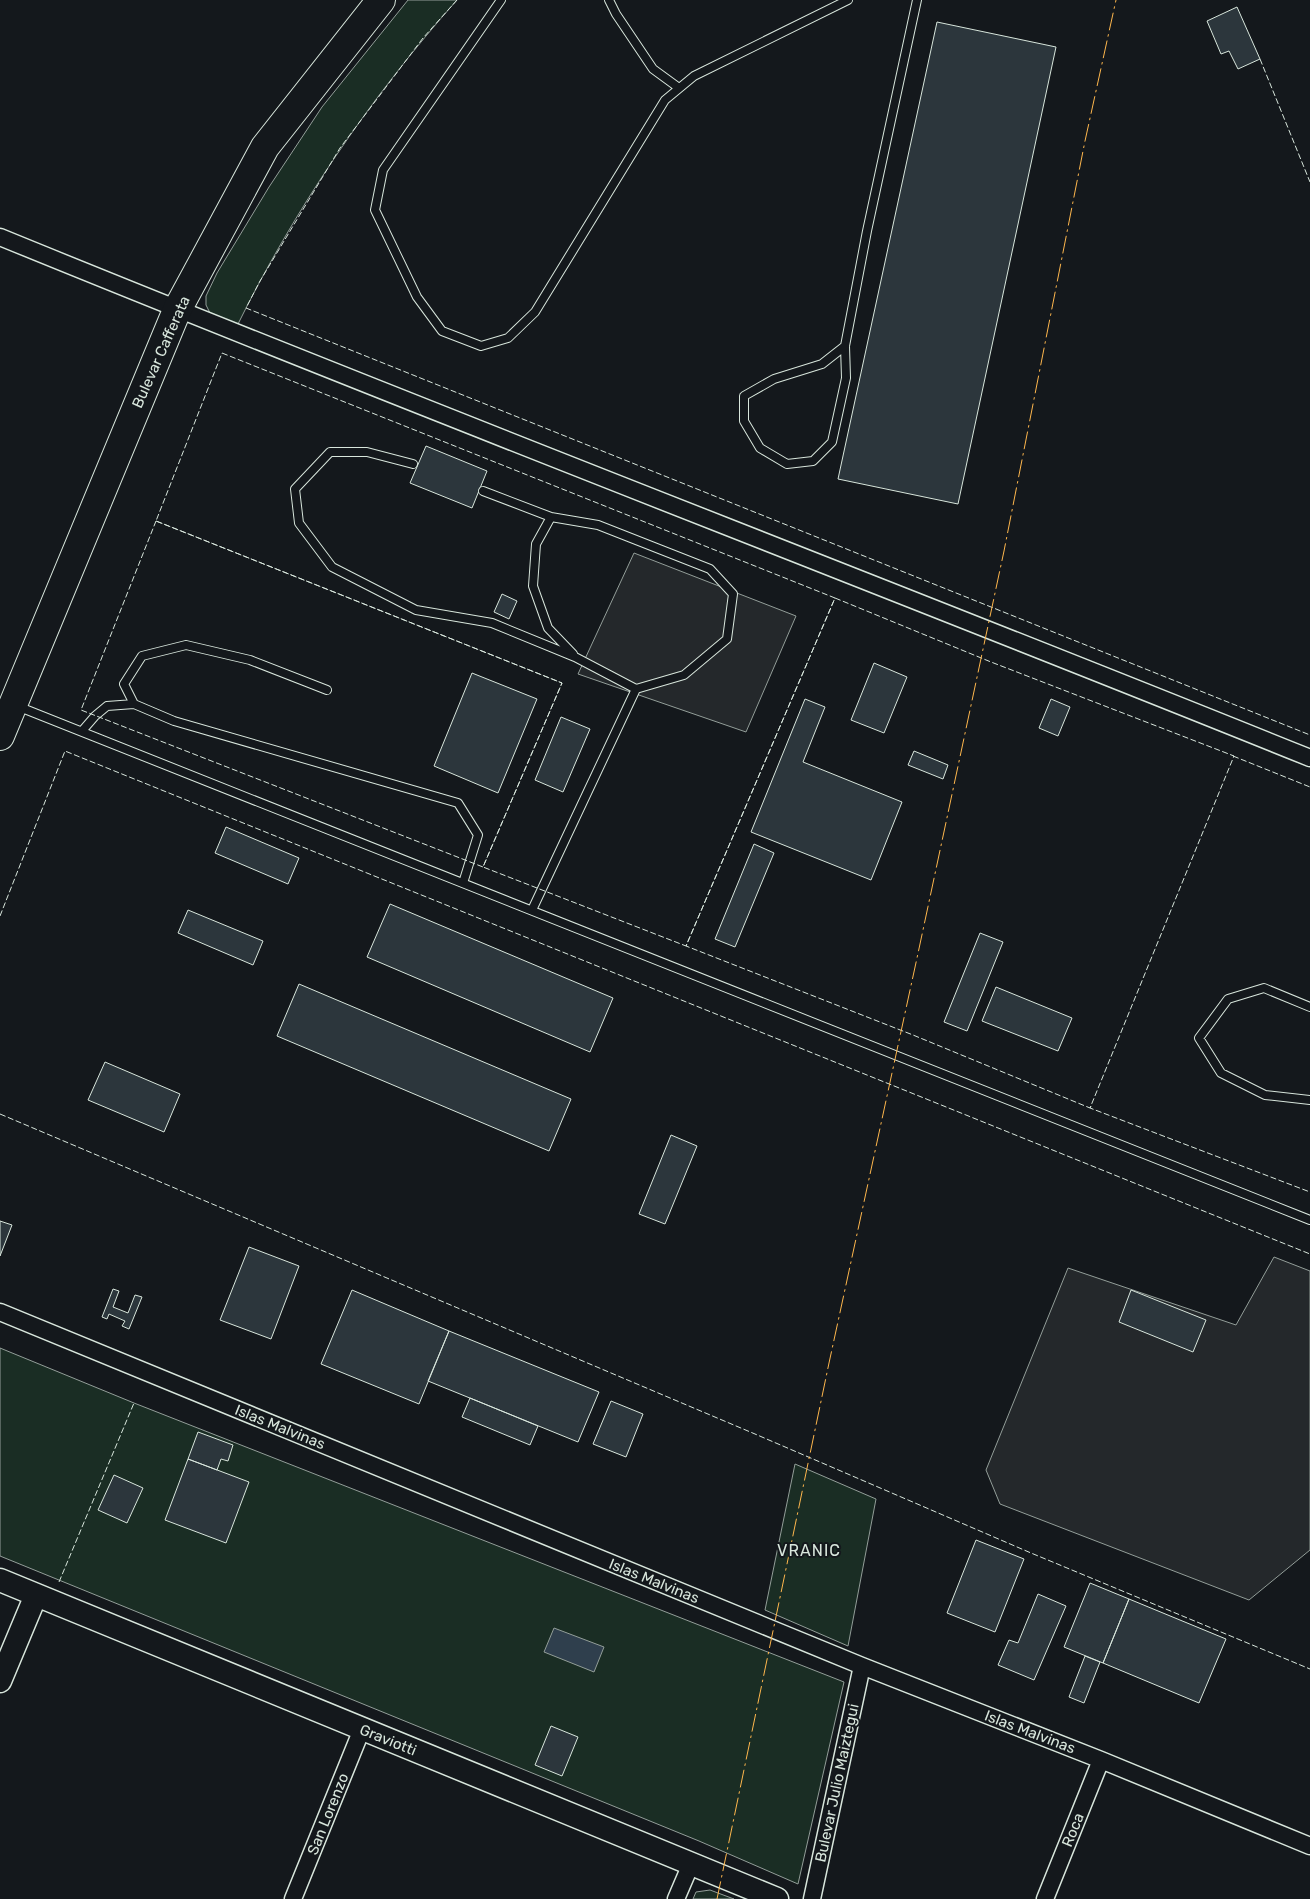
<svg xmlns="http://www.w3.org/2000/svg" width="1310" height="1899" viewBox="0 0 1310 1899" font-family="Rubik,sans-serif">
  <rect width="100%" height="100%" fill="#14181c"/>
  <path fill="#1a2d24" stroke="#939e99" d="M 408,0 L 457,0 C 369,99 294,210 236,328 L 210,313 L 206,305 L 206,296 L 217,273 L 269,187 L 322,107 Z
    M 0,1348 L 134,1403 L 844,1682 L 798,1884 L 699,1841 L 0,1556 Z
    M 795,1464 L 876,1499 L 848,1646 L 765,1610 Z
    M 710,1890 L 734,1899 L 693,1899 L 696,1892 Z"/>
  <path fill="#24282b" stroke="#939e99" d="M 634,553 L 796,616 L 746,732 L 578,674 Z
    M 1274,1257 L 1310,1271 L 1310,1550 L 1249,1600 L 1000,1504 L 986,1470 L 1068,1268 L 1236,1325 Z"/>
  <path fill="#2f3f4d" stroke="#939e99" d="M 554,1628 L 604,1647 L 594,1672 L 544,1652 Z"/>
  <path fill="#2c363c" stroke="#d8e6dc" d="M 1237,7 L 1260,59 L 1238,69 L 1229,51 L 1221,54 L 1207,21 Z
    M 937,22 L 1056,47 L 958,504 L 838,479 Z
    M 426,446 L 487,471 L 472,508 L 410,483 Z
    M 502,594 L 517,601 L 509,619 L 494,612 Z
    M 874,663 L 907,677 L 884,733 L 851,720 Z
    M 472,673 L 537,699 L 498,793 L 434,766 Z
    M 805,699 L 825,707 L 803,762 L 902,802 L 871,880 L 751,832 Z
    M 1051,699 L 1070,707 L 1058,736 L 1039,728 Z
    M 561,717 L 590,729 L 563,792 L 535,780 Z
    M 914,751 L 948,765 L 943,779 L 908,765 Z
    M 226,827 L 299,858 L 288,884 L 215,853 Z
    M 754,844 L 774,853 L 735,947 L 715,939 Z
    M 390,904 L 613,998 L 590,1052 L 367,957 Z
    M 188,910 L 263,941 L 253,965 L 178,933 Z
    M 980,933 L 1003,942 L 967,1031 L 944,1022 Z
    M 299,984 L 571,1099 L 549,1151 L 277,1036 Z
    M 996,987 L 1072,1018 L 1058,1051 L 982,1021 Z
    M 105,1062 L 180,1094 L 164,1132 L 88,1100 Z
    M 671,1135 L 697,1146 L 665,1224 L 639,1214 Z
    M 0,1221 L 12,1225 L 0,1256 Z
    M 249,1247 L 299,1266 L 271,1339 L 220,1320 Z
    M 113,1289 L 119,1291 L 113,1307 L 128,1313 L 135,1295 L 142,1297 L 129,1329 L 122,1326 L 125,1321 L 109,1314 L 107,1319 L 102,1317 Z
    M 352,1290 L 449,1331 L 419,1404 L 321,1364 Z
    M 1131,1290 L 1206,1320 L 1193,1352 L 1119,1322 Z
    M 449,1331 L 599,1392 L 578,1442 L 428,1381 Z
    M 470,1398 L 538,1426 L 530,1445 L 462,1417 Z
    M 611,1401 L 643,1414 L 626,1457 L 593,1444 Z
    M 198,1432 L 233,1445 L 228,1461 L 221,1459 L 217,1470 L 188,1459 Z
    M 188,1459 L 249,1482 L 226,1543 L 165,1520 Z
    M 114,1475 L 143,1488 L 127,1523 L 98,1510 Z
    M 976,1540 L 1024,1559 L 995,1632 L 947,1613 Z
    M 1090,1583 L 1129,1599 L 1103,1663 L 1064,1647 Z
    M 1038,1594 L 1066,1606 L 1034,1680 L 998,1665 L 1009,1640 L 1018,1643 Z
    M 1129,1599 L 1226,1639 L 1199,1703 L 1103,1663 Z
    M 1085,1656 L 1100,1662 L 1084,1703 L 1069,1697 Z
    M 551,1726 L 578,1737 L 562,1776 L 535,1765 Z"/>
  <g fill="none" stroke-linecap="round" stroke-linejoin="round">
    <defs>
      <path id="lane" d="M 501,0 L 383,170 L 375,210 L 417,297 L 442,331 L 481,346 L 508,338 L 535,312 L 665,100 L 694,76 L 848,0
        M 609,0 L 616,14 L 653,69 L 679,88
        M 845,346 L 822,364 L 774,379 L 744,396 L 744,421 L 760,448 L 787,464 L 813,461 L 832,442 L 846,378 L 845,346 L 867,231 L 917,0
        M 413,464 L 367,452 L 330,452 L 295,489 L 299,523 L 332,567 L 416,610 L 492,623 L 575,657 L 636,689 L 684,675 L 727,639 L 733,594 L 710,569 L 598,525 L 551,517 L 483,491
        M 551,517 L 536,544 L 533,586 L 548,628 L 573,654
        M 327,690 L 250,660 L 186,645 L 142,656 L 124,684 L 134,704 L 174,721 L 458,803 L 478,835 L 463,883
        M 17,706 L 1310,1220
        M 82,731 L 95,716 L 107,706 L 134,704
        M 532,910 L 636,689
        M 1310,1007 L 1264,988 L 1228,999 L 1199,1038 L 1221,1073 L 1265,1095 L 1310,1100"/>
      <path id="street" d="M 0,237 C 435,415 874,582 1310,758
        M 0,1312 L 862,1666 L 1101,1760 L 1310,1846
        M 293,1899 L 362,1729
        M 676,1899 L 691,1864
        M 812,1899 L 862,1666
        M 1045,1899 L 1101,1760"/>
      <path id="secondary" d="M 0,1580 L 777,1899
        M 0,1681 L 36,1595"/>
      <path id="highway" d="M 0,736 L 177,310 L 265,147 L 381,0"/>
    </defs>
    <use href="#lane" stroke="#d8e6dc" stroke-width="10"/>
    <use href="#street" stroke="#d8e6dc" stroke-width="19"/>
    <use href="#secondary" stroke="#d8e6dc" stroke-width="25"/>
    <use href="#highway" stroke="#d8e6dc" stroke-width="30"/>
    <use href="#lane" stroke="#14181c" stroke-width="8"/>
    <use href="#street" stroke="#14181c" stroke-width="16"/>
    <use href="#secondary" stroke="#14181c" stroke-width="22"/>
    <use href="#highway" stroke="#14181c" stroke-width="28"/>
    <path stroke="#d8e6dc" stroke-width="1" stroke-dasharray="6 2.5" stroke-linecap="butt" d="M 457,0 L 423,38 L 340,148 L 260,281 L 246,308 L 1310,735
      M 1260,59 L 1310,182
      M 222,353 L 835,598 L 686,946 L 483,867 L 562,683 L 156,521 Z
      M 156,521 L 562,683 L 483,867 L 81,710 Z
      M 835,598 L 991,662 L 1234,756 L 1090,1108 L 913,1035 L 686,946 Z
      M 1233,756 L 1310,787
      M 0,916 L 65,751 L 1310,1254
      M 1091,1106 L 1090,1108 L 1310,1192
      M 0,1114 L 755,1434 L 1031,1553 L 1310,1669
      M 59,1582 L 134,1403"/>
    <path stroke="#ffb74d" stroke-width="1" stroke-dasharray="18 4 2.5 4" stroke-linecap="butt" d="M 717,1899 L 829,1363 L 917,958 L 1004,551 L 1085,141 L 1116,0"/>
  </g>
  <g text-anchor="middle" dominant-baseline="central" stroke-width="4" stroke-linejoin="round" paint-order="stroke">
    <g font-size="15" fill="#d8e6dc" stroke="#14181c">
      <text transform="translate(161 352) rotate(-66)">Bulevar Cafferata</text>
      <text transform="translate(280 1427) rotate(22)">Islas Malvinas</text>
      <text transform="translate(654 1581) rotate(22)">Islas Malvinas</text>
      <text transform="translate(1030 1732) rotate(21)">Islas Malvinas</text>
      <text transform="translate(388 1740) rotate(22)">Graviotti</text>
      <text transform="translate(837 1783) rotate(-78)">Bulevar Julio Maiztegui</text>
      <text transform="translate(328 1814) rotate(-68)">San Lorenzo</text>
      <text transform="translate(1073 1830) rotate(-68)">Roca</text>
    </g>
    <g font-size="16" letter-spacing="1" fill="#d8e6dc" stroke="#14181c">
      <text x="809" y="1550">VRANIC</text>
    </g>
  </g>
</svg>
